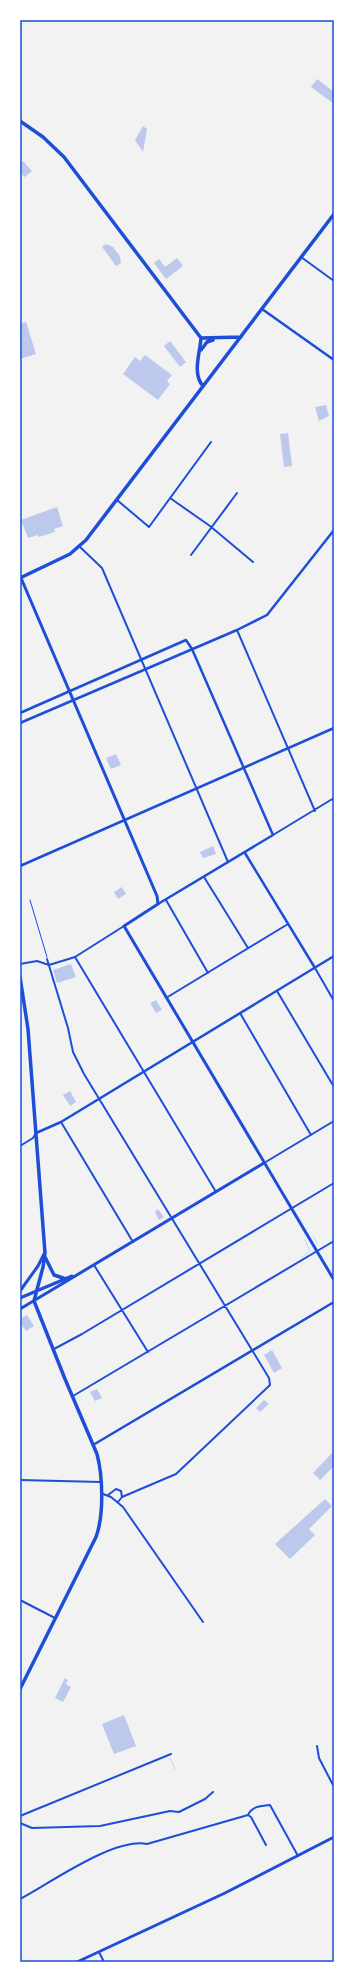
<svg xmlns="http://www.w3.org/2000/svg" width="354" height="1982" viewBox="0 0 354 1982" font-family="'Times New Roman',serif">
  <rect width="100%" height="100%" fill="#f2f2f2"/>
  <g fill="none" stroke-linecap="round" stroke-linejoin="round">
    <path stroke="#bfd3fe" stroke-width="1" d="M 313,1236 L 318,1245
      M 305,1240 L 310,1251
      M 302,1257 L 309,1252
      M 170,1758 L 175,1769"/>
  </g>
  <path fill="#bdc9ec" d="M 317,79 L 334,92 L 334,104 L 311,87 Z
    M 143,126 L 147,129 L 143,152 L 135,140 Z
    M 23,161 L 32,171 L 25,177 L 20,173 L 20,164 Z
    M 106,244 L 113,247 L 120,256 L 121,263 L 116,266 L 102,247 Z
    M 177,258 L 183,266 L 166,279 L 154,263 L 159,259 L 165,267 Z
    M 26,322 L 36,354 L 20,359 L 20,324 Z
    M 170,341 L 186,362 L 180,367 L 164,346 Z
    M 145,355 L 172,375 L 167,381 L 170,384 L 158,400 L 123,374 L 135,357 L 140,361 Z
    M 326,405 L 329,416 L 319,421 L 315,407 Z
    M 288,433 L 292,466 L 284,467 L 280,434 Z
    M 57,507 L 63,526 L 54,529 L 55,532 L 39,537 L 38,535 L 28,538 L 21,520 Z
    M 116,754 L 121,765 L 111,769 L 106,758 Z
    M 213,846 L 216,854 L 203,858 L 200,852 Z
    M 122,887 L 126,894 L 118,899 L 114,892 Z
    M 71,964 L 76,977 L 57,983 L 53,970 Z
    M 156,1000 L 162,1010 L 156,1013 L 150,1003 Z
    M 70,1091 L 76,1102 L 70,1106 L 63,1095 Z
    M 158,1209 L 164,1217 L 159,1220 L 155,1212 Z
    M 27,1315 L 34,1326 L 26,1331 L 20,1323 L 20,1319 Z
    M 272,1350 L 282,1368 L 274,1373 L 264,1355 Z
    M 97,1389 L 102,1398 L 95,1401 L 90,1392 Z
    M 264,1400 L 269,1404 L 260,1412 L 256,1408 Z
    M 334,1451 L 334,1466 L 320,1480 L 313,1473 Z
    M 325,1499 L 332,1506 L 309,1529 L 315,1535 L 290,1559 L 275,1544 Z
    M 65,1678 L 68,1680 L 66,1684 L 71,1687 L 63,1702 L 55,1698 Z
    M 124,1715 L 136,1746 L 114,1754 L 102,1724 Z"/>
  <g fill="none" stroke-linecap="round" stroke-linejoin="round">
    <path stroke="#1d4ed8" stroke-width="1" d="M 30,900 L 47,957"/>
    <path stroke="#1d4ed8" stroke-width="2" d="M 301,257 L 334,281
      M 170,498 L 210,526 L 253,562
      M 117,500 L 149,527 L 211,442
      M 80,547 L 102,568 L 228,862
      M 191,555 L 237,493
      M 237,630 L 315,811
      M 273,835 L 334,798
      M 204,877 L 248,948
      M 166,900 L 208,973
      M 75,957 L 216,1192
      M 47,959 L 68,1028 L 73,1052 L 84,1074 L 269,1378 L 270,1385 L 176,1474 L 122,1497
      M 20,964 L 37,961 L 49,965 L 75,957 L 124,926
      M 315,968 L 334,1001
      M 277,991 L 334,1087
      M 166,998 L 288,924
      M 240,1013 L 311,1135
      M 61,1122 L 133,1242
      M 20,1146 L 33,1138 L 36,1133
      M 264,1163 L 334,1121
      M 94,1265 L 148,1352
      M 54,1349 L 82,1334 L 334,1183
      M 73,1396 L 334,1241
      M 20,1480 L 101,1482
      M 103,1494 L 111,1497 L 123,1507 L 203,1622
      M 108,1495 L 116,1489 L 121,1491 L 122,1497 L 118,1502
      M 20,1600 L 55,1618
      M 317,1746 L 319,1758 L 334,1787
      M 248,1815 C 252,1806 261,1806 270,1805 L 298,1856
      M 248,1815 L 251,1817 L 266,1845
      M 20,1816 L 171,1754
      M 20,1823 L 32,1828 L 100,1826 L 170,1811 L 179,1812 L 205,1799 L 213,1792
      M 20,1899 C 49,1884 114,1837 147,1844 L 248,1815
      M 99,1952 L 104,1962"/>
    <path stroke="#1d4ed8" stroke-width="2.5" d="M 262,309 L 334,360
      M 20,713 L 186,640 L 192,649 L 273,835 L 158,904
      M 20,723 L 237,630 L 267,615 L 334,530
      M 245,853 L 315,968
      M 20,866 L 334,728
      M 36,1133 L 61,1122 L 334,956
      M 93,1445 L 334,1302"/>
    <path stroke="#1d4ed8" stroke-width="3" d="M 21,578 L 157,896 L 158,904 L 124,926 L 334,1280
      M 20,1291 L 38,1266 L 44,1254
      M 20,1298 L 72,1276
      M 20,1309 L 264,1163
      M 77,1962 L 225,1893 L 334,1837"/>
    <path stroke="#1d4ed8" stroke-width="3.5" d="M 20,121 L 43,137 L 64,157 L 201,338
      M 201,338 C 200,353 192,374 203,386
      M 201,338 L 241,337
      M 201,350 L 207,342 L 213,340
      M 20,578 L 70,554 L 86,540 L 334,214
      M 20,977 L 28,1029 L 45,1253 L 43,1267 L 34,1301 L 65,1379 L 97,1454 C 103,1477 104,1515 96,1537 L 20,1689
      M 45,1257 L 54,1275 L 66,1279"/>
  </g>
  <rect width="354" height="1982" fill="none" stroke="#ffffff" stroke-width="42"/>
  <rect x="21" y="21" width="312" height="1940" fill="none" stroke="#1d4ed8" stroke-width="1.5"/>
</svg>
